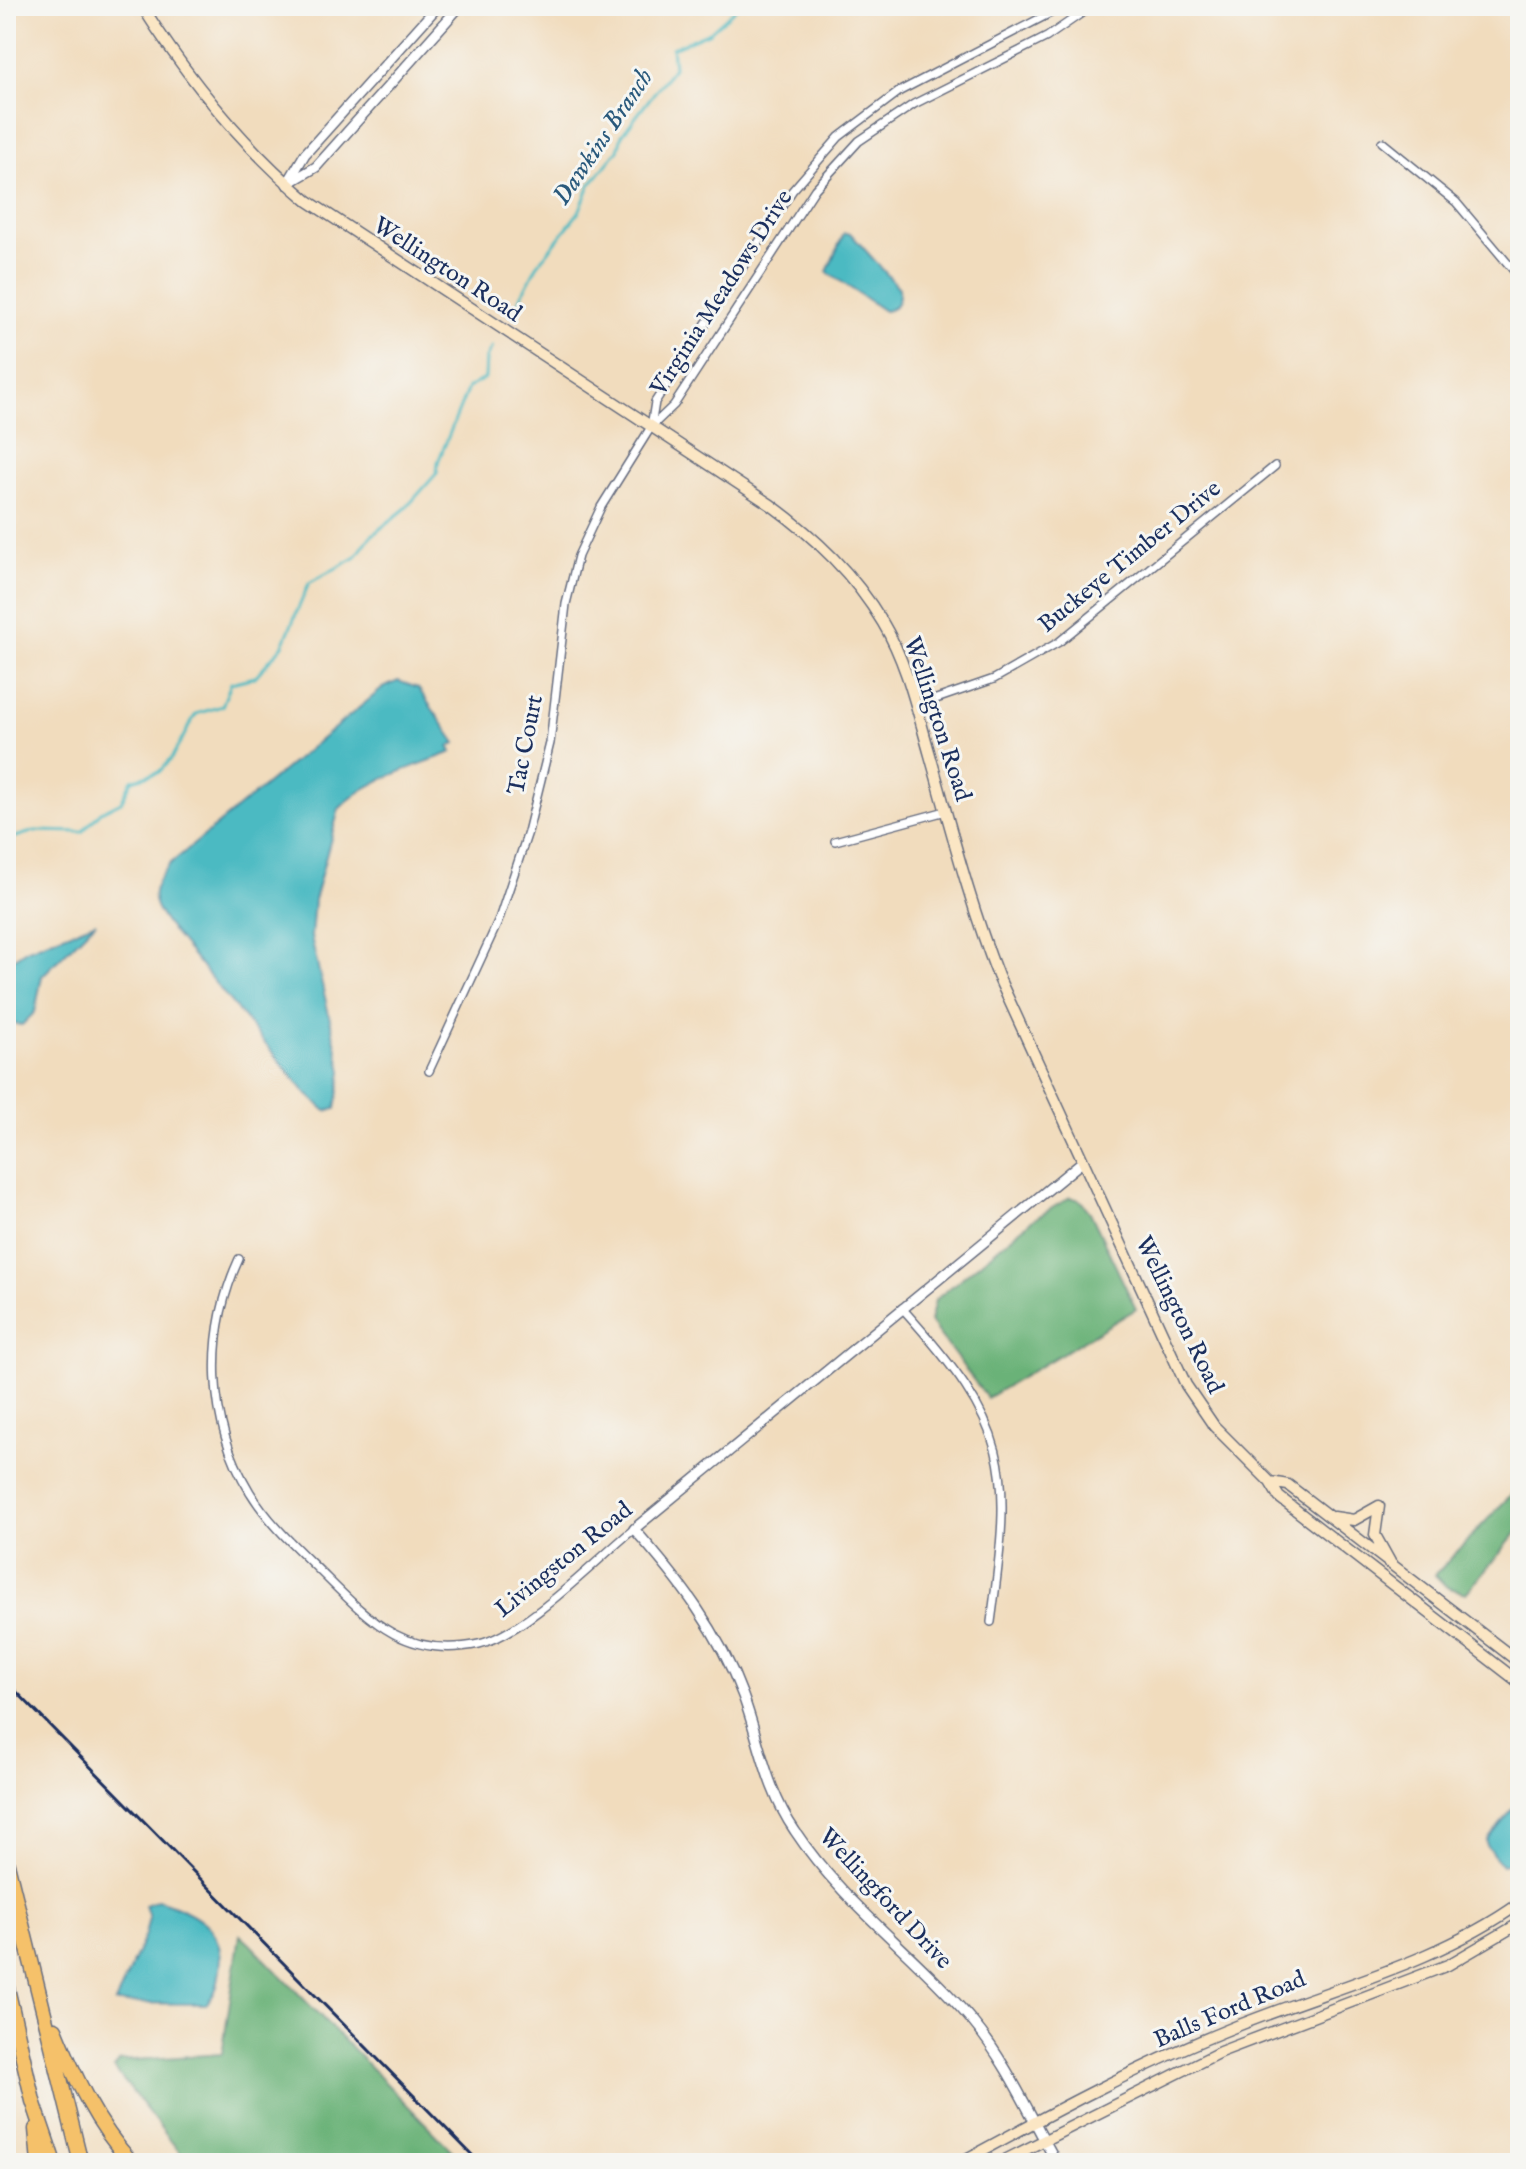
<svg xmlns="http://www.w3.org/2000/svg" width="1526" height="2169" viewBox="0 0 1526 2169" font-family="'IM FELL English',serif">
  <rect width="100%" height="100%" fill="#f6f6f2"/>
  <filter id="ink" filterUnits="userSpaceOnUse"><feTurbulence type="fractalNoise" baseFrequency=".0125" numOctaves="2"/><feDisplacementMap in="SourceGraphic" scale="16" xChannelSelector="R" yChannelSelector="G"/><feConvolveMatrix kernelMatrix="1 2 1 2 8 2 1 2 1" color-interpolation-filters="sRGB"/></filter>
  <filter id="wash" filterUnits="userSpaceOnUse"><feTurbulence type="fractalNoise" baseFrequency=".006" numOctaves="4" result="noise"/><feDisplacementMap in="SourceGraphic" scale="32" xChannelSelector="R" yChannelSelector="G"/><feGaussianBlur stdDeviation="1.8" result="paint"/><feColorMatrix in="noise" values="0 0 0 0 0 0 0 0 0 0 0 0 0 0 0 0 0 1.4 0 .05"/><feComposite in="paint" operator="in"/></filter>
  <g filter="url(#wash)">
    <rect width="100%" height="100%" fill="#f1dcbd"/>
    <path fill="#6bb278" stroke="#43706b" stroke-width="2" d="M 1070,1197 L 1080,1200 L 1090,1212 L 1136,1309 L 987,1398 L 930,1322 L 935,1300 L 1031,1221 Z
      M 1520,1485 L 1520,1529 L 1466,1593 L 1447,1587 L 1435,1575 Z
      M 240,1935 L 249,1943 L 464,2163 L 188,2163 L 114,2068 L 120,2061 L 222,2054 Z"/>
    <path fill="#4bbac2" stroke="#337490" stroke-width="2" d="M 844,233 L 851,234 L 899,288 C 900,299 897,309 884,311 L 827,272 Z
      M 398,681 L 418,688 L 456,743 L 449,746 L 452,752 C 416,767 366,779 339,809 L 314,900 L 311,937 L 342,1071 L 336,1109 L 326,1111 L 306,1093 L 168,926 C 148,898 149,891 170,864 L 383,688 Z
      M 96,922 L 42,976 L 35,1012 L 22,1025 L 6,1023 L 6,964 L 26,950 Z
      M 1520,1800 L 1520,1861 L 1502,1865 L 1487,1847 L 1487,1841 Z
      M 158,1900 C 192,1911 226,1926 220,1969 C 218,1983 217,1993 206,2004 L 115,2003 L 145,1935 L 149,1918 L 145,1905 Z"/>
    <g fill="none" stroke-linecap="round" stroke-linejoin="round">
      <path stroke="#4bbac2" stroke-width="3" d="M 512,314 L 537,266 L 579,212 L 590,185 L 618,150 L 622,135 L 674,67 L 672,48 L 710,32 L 739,6
        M 6,840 L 35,831 L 82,832 L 101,812 L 121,802 L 132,780 L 159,772 L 171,759 L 196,714 L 222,706 L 231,683 L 255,677 L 283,645 L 309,583 L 355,558 L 370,537 L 406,508 L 437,473 L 438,462 L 468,388 L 485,378 L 486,358 L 492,347"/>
    </g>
  </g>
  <g filter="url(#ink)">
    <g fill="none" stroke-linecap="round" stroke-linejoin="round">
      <defs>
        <path id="minor" d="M 1382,142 L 1456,202 L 1520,278
          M 651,427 L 655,402 L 792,191 L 839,137 L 900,91 L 1064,6
          M 916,706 L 994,679 L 1059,642 L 1275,466
          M 835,841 L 946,811
          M 429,1071 L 498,922 L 528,832 L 550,743 L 566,604 L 578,556 L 601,507 L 651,427 L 674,405 L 815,189 L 859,141 L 914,104 L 1047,37 L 1092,6
          M 239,1259 C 205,1333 207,1422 250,1492 C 270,1525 300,1551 327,1578 C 373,1624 409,1659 479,1644 C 525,1634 596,1560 634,1529
          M 902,1308 C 1011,1429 1013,1463 991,1622"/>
        <path id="tertiary" d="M 287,184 L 316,167 L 460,6
          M 287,184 L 305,154 L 438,6
          M 1057,2163 C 1030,2116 1008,2064 973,2022 C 917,1955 843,1904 795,1831 C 766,1789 760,1742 743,1696 C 719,1631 679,1580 634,1529 L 1083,1161"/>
        <path id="secondary" d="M 142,6 C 187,77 244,147 308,201 L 771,505 C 816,538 854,574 883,623 C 907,663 917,710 930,755 C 951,829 970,904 998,976 L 1186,1385 L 1214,1426 L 1270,1482 L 1279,1497 L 1520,1683
          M 1270,1482 L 1288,1485 L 1520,1663
          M 1379,1506 L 1375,1535 L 1390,1562
          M 1334,1517 L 1354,1520 L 1379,1506
          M 959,2163 C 1049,2114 1141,2064 1237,2026 C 1331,1988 1437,1963 1520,1903
          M 999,2163 L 1220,2052 L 1448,1965 L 1520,1923"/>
        <path id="motorway" d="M 6,1860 L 81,2163
          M 6,1984 L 33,2101 L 54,2163
          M 55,2029 C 75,2078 96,2124 132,2163
          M 36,2129 L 39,2163"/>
      </defs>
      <use href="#minor" stroke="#666c7f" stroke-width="10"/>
      <use href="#tertiary" stroke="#666c7f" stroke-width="12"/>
      <use href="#secondary" stroke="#666c7f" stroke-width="13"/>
      <use href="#motorway" stroke="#666c7f" stroke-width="17"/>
      <use href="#minor" stroke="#fff" stroke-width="7"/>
      <use href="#tertiary" stroke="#fff" stroke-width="9"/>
      <use href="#secondary" stroke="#fbe6c4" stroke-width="10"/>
      <use href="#motorway" stroke="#f5c16b" stroke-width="14"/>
      <path stroke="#1b2f5e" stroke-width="3" d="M 6,1681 L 480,2163"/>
    </g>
  </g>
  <g text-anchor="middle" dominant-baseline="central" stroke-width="6" stroke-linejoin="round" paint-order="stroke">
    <g font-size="24" fill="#1b2f5e" stroke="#f6f6f2">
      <text transform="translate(447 270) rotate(33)">Wellington Road</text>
      <text transform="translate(722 293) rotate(-57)">Virginia Meadows Drive</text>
      <text transform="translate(1130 557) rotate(-39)">Buckeye Timber Drive</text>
      <text transform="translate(937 719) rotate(72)">Wellington Road</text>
      <text transform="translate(526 745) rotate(-79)">Tac Court</text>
      <text transform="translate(1179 1315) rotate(64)">Wellington Road</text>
      <text transform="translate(564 1560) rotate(-39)">Livingston Road</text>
      <text transform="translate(885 1899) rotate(47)">Wellingford Drive</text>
      <text transform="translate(1230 2010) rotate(-23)">Balls Ford Road</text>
    </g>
    <g font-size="26" font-style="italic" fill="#29597c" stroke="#f6f6f2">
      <text transform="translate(603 137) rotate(-56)">Dawkins Branch</text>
    </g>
  </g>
  <rect width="1526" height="2169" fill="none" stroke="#f6f6f2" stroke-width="32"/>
</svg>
